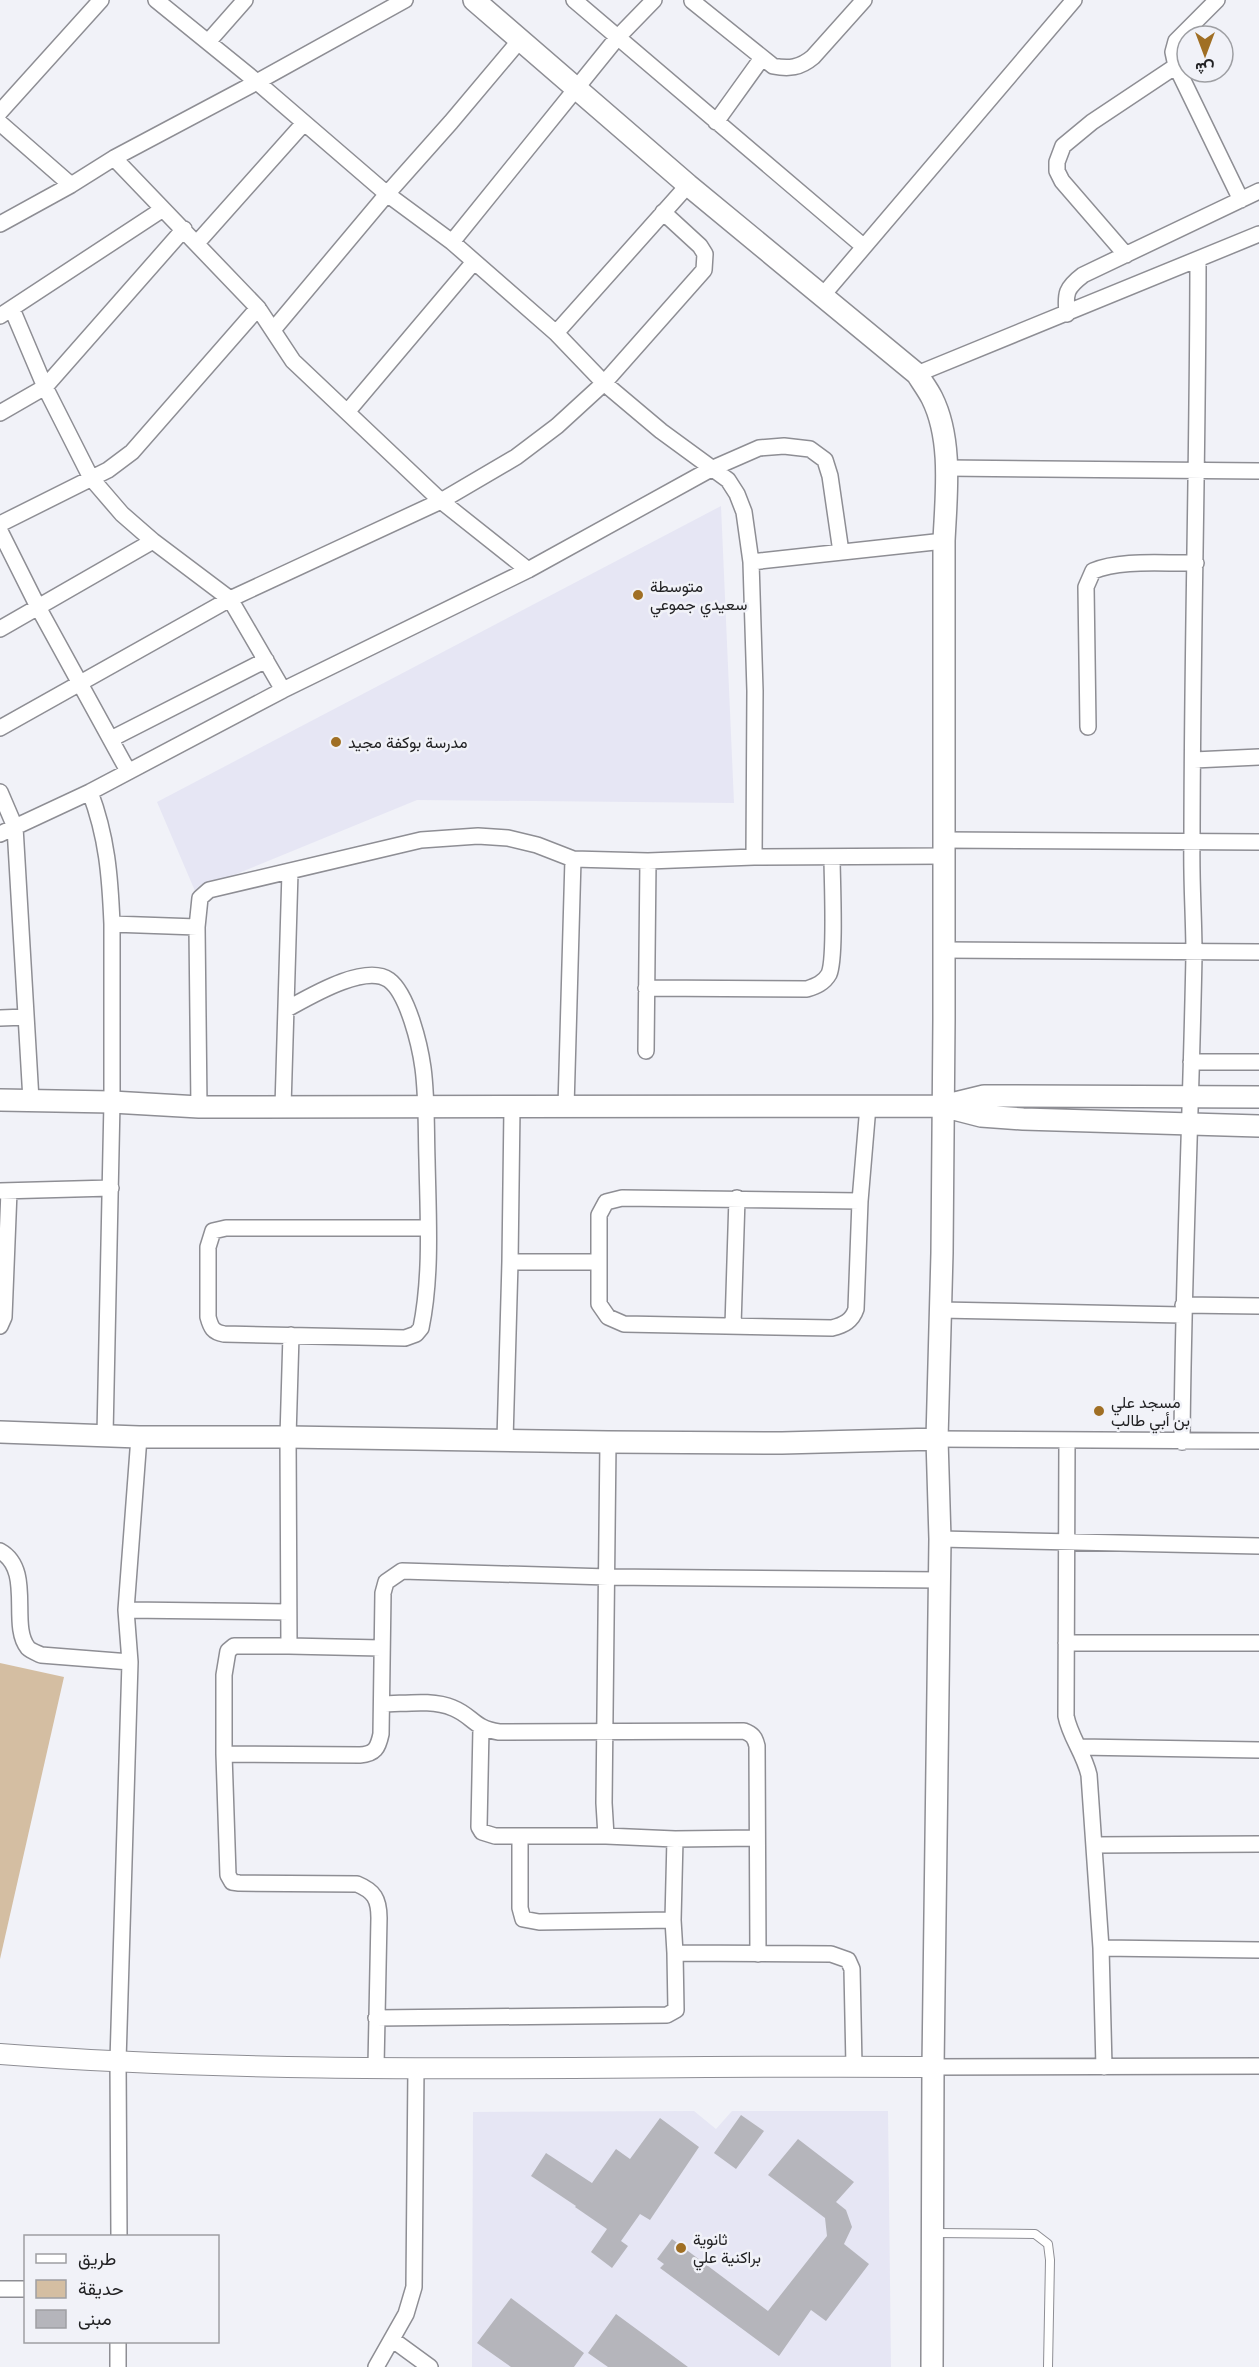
<svg xmlns="http://www.w3.org/2000/svg" width="1259" height="2367" viewBox="0 0 1259 2367" font-family="'Noto Sans',Vazirmatn,sans-serif">
  <rect width="100%" height="100%" fill="#f1f2f8"/>
  <path fill="#e6e6f4" d="M 721,506 L 734,803 L 417,800 L 195,891 L 157,802 Z
    M 694,2111 L 716,2129 L 732,2111 L 888,2111 L 891,2367 L 472,2367 L 473,2112 Z"/>
  <path fill="#d4bea2" d="M 0,1663 L 64,1677 L 0,1959 Z"/>
  <path fill="#b5b5bb" d="M 741,2115 L 764,2131 L 736,2169 L 714,2153 Z
    M 660,2118 L 699,2147 L 650,2220 L 640,2214 L 621,2241 L 628,2246 L 612,2268 L 591,2252 L 607,2229 L 575,2207 L 576,2206 L 531,2176 L 546,2153 L 592,2183 L 616,2149 L 630,2159 Z
    M 798,2139 L 854,2182 L 836,2202 L 846,2210 L 852,2227 L 844,2244 L 869,2264 L 826,2321 L 811,2310 L 779,2356 L 660,2268 L 664,2264 L 657,2259 L 672,2239 L 768,2311 L 827,2236 L 825,2218 L 768,2175 Z
    M 511,2298 L 584,2353 L 574,2367 L 511,2367 L 477,2343 Z
    M 616,2314 L 688,2367 L 608,2367 L 588,2353 Z"/>
  <g fill="none" stroke-linecap="round" stroke-linejoin="round">
    <defs>
      <path id="service" d="M 935,2233 L 1035,2234 L 1048,2244 L 1050,2260 L 1048,2367"/>
      <path id="minor" d="M 156,0 L 257,82 L 387,194 L 452,242 L 556,333 L 604,383 L 661,431 L 728,480 L 737,494 L 744,512 L 751,562 L 755,691 L 754,857
        M 574,0 L 863,246
        M 1217,0 L 1176,41 L 1173,52 L 1176,66 L 1241,200
        M 692,1 L 773,66 C 789,69 800,68 813,57 L 864,0
        M 208,42 L 245,0
        M 0,112 L 101,0
        M 716,122 L 762,58
        M 0,123 L 71,185
        M 114,158 L 258,308 L 293,361 L 441,501 L 528,570
        M 0,224 L 71,185 L 114,158 L 257,82 L 405,0
        M 452,242 L 617,38 L 654,0
        M 197,243 L 304,123
        M 1126,255 L 1062,181 L 1057,171 L 1057,162 L 1063,146 L 1092,122 L 1176,66
        M 823,295 L 1074,0
        M 12,309 L 45,387 L 91,478 L 122,514 L 153,541 L 230,599 L 283,690
        M 1067,314 C 1065,293 1066,288 1083,275 L 1259,191
        M 0,316 L 163,209
        M 273,330 L 387,194 L 451,122 L 520,40
        M 556,333 L 688,185
        M 917,374 L 1259,234
        M 348,411 L 473,263
        M 0,413 L 45,387 L 184,229
        M 946,468 L 1259,471
        M 0,524 L 108,470 L 132,452 L 258,308
        M 0,531 L 38,607 L 128,771
        M 751,562 L 944,541
        M 0,629 L 153,541
        M 1088,727 L 1086,587 L 1093,571 C 1121,559 1165,564 1196,563
        M 0,728 L 230,599 L 441,501 L 516,457 L 557,426 L 604,383 L 704,270 L 705,254 L 700,246 L 663,212
        M 111,739 L 266,660
        M 1194,760 L 1259,757
        M 0,792 L 15,827 L 31,1100
        M 90,792 C 107,837 110,876 112,924 L 197,927
        M 0,834 L 90,792 L 283,690 L 528,570 L 711,469 L 759,448 L 784,446 L 810,449 L 825,460 L 830,476 L 841,552
        M 944,840 L 1259,842
        M 943,950 L 1259,952
        M 646,988 L 807,989 C 816,986 824,983 829,974 C 836,958 832,879 832,857
        M 287,1009 C 309,997 365,963 389,980 C 408,994 420,1046 423,1068 C 427,1098 426,1130 427,1160 C 428,1214 432,1275 421,1328 L 416,1334 L 405,1338 L 224,1334 C 213,1332 211,1328 208,1317 L 208,1247 L 213,1231 L 226,1228 L 428,1228
        M 0,1018 L 26,1017
        M 646,1051 L 648,861
        M 1191,1062 L 1259,1062
        M 199,1107 L 197,927 L 200,898 L 209,890 L 421,840 L 478,836 L 508,838 L 537,845 L 573,859 L 648,861 L 754,857 L 944,856
        M 283,1107 L 290,872
        M 566,1107 L 573,859
        M 0,1191 L 111,1188
        M 860,1201 L 622,1198 L 606,1202 L 599,1215 L 599,1304 L 608,1317 L 624,1324 L 832,1328 C 844,1325 852,1321 856,1309 L 860,1201 L 868,1106
        M 510,1262 L 598,1262
        M 1183,1305 L 1259,1306
        M 940,1310 L 1182,1315
        M 0,1326 L 4,1317 L 9,1191
        M 733,1326 L 737,1198
        M 291,1335 L 288,1437 L 289,1646 L 381,1648
        M 105,1435 L 112,1102 L 112,924
        M 937,1439 L 1259,1441
        M 505,1440 L 510,1262 L 512,1108
        M 1067,1440 L 1066,1716 C 1070,1737 1084,1753 1089,1775 L 1101,1948 L 1104,2067
        M 608,1442 L 604,1803 L 606,1836 L 675,1839 L 673,1920 L 675,1953 L 831,1954 L 848,1960 L 852,1969 L 854,2066
        M 1182,1442 C 1183,1280 1191,1117 1194,955 C 1194,917 1191,880 1192,842 C 1192,648 1198,454 1198,260
        M 940,1539 L 1259,1546
        M 0,1551 C 34,1570 9,1625 28,1648 C 31,1651 37,1653 41,1655 L 130,1662
        M 126,1610 L 288,1612
        M 1066,1643 L 1259,1643
        M 289,1646 L 234,1646 L 228,1651 L 224,1675 L 224,1754 L 228,1875 L 232,1882 L 239,1883 L 357,1884 C 374,1891 379,1899 379,1918 L 376,2066
        M 382,1704 C 404,1704 432,1699 453,1708 C 473,1716 473,1728 499,1732 L 744,1731 C 752,1734 755,1737 757,1746 L 758,1954
        M 481,1728 L 479,1827 L 482,1832 L 495,1836 L 606,1836
        M 1079,1747 L 1259,1750
        M 224,1754 L 360,1755 C 375,1754 378,1748 381,1734 L 383,1593 L 386,1582 L 402,1571 L 608,1577 L 940,1580
        M 520,1836 L 520,1908 L 523,1919 L 539,1922 L 673,1920
        M 675,1839 L 757,1838
        M 1095,1845 L 1259,1844
        M 1101,1948 L 1259,1950
        M 376,2018 L 667,2015 L 676,2010 L 675,1953
        M 933,2067 L 1259,2066
        M 119,2236 L 118,2061 L 130,1662 L 126,1610 L 139,1437
        M 0,2289 L 26,2289
        M 393,2340 L 430,2367
        M 118,2367 L 118,2342
        M 376,2367 L 406,2314 L 414,2287 L 416,2067"/>
      <path id="tertiary" d="M 0,2054 C 310,2078 622,2064 933,2067"/>
      <path id="secondary" d="M 474,0 L 688,185 L 917,374 C 922,382 928,390 932,398 C 953,440 946,496 944,541 L 944,1020 L 942,1253 L 937,1439 L 940,1539 L 933,2067 L 932,2367
        M 0,1100 L 112,1102 L 199,1107 L 943,1106 L 984,1096 L 1259,1097
        M 946,1107 L 981,1116 L 1023,1119 L 1259,1126
        M 0,1432 L 139,1437 L 288,1437 L 608,1442 L 782,1443 L 937,1439"/>
    </defs>
    <use href="#service" stroke="#8e8e94" stroke-width="10"/>
    <use href="#minor" stroke="#8e8e94" stroke-width="18"/>
    <use href="#tertiary" stroke="#8e8e94" stroke-width="22"/>
    <use href="#secondary" stroke="#8e8e94" stroke-width="24"/>
    <use href="#service" stroke="#fff" stroke-width="8"/>
    <use href="#minor" stroke="#fff" stroke-width="15"/>
    <use href="#tertiary" stroke="#fff" stroke-width="20"/>
    <use href="#secondary" stroke="#fff" stroke-width="21"/>
  </g>
  <g fill="#a06f24" stroke="#f1f2f8" stroke-width="2">
    <circle cx="638" cy="595" r="6"/>
    <circle cx="336" cy="742" r="6"/>
    <circle cx="1099" cy="1411" r="6"/>
    <circle cx="681" cy="2248" r="6"/>
  </g>
  <g text-anchor="middle" dominant-baseline="central" stroke-width="5" stroke-linejoin="round" paint-order="stroke">
    <g font-size="16" fill="#222224" stroke="#f1f2f8" text-anchor="start">
      <text x="650" y="586">متوسطة<tspan x="650" dy="18">سعيدي جموعي</tspan></text>
      <text x="348" y="742">مدرسة بوكفة مجيد</text>
      <text x="1111" y="1402">مسجد علي<tspan x="1111" dy="18">بن أبي طالب</tspan></text>
      <text x="693" y="2239">ثانوية<tspan x="693" dy="18">براكنية علي</tspan></text>
    </g>
  </g>
  <rect x="24" y="2235" width="195" height="108" fill="#f1f2f8" stroke="#9e9fa3" stroke-width="1.5"/>
  <rect x="36" y="2254" width="30" height="9" fill="#ffffff" stroke="#9e9fa3" stroke-width="1.5"/>
  <text x="78" y="2265" font-size="18" fill="#222224">طريق</text>
  <rect x="36" y="2280" width="30" height="18" fill="#d4bea2" stroke="#9e9fa3" stroke-width="1.5"/>
  <text x="78" y="2295" font-size="18" fill="#222224">حديقة</text>
  <rect x="36" y="2310" width="30" height="18" fill="#b5b5bb" stroke="#9e9fa3" stroke-width="1.5"/>
  <text x="78" y="2325" font-size="18" fill="#222224">مبنى</text>
  <g transform="translate(1205 54) rotate(180)"><circle r="28" fill="#f1f2f8" stroke="#9e9fa3" stroke-width="1.5"/>
  <path d="M0-4.5L10 22L0 15L-10 22Z" fill="#a06f24"/>
  <text y="-9" font-size="16" font-weight="bold" text-anchor="middle" fill="#222224">ش</text>
  </g>
</svg>
